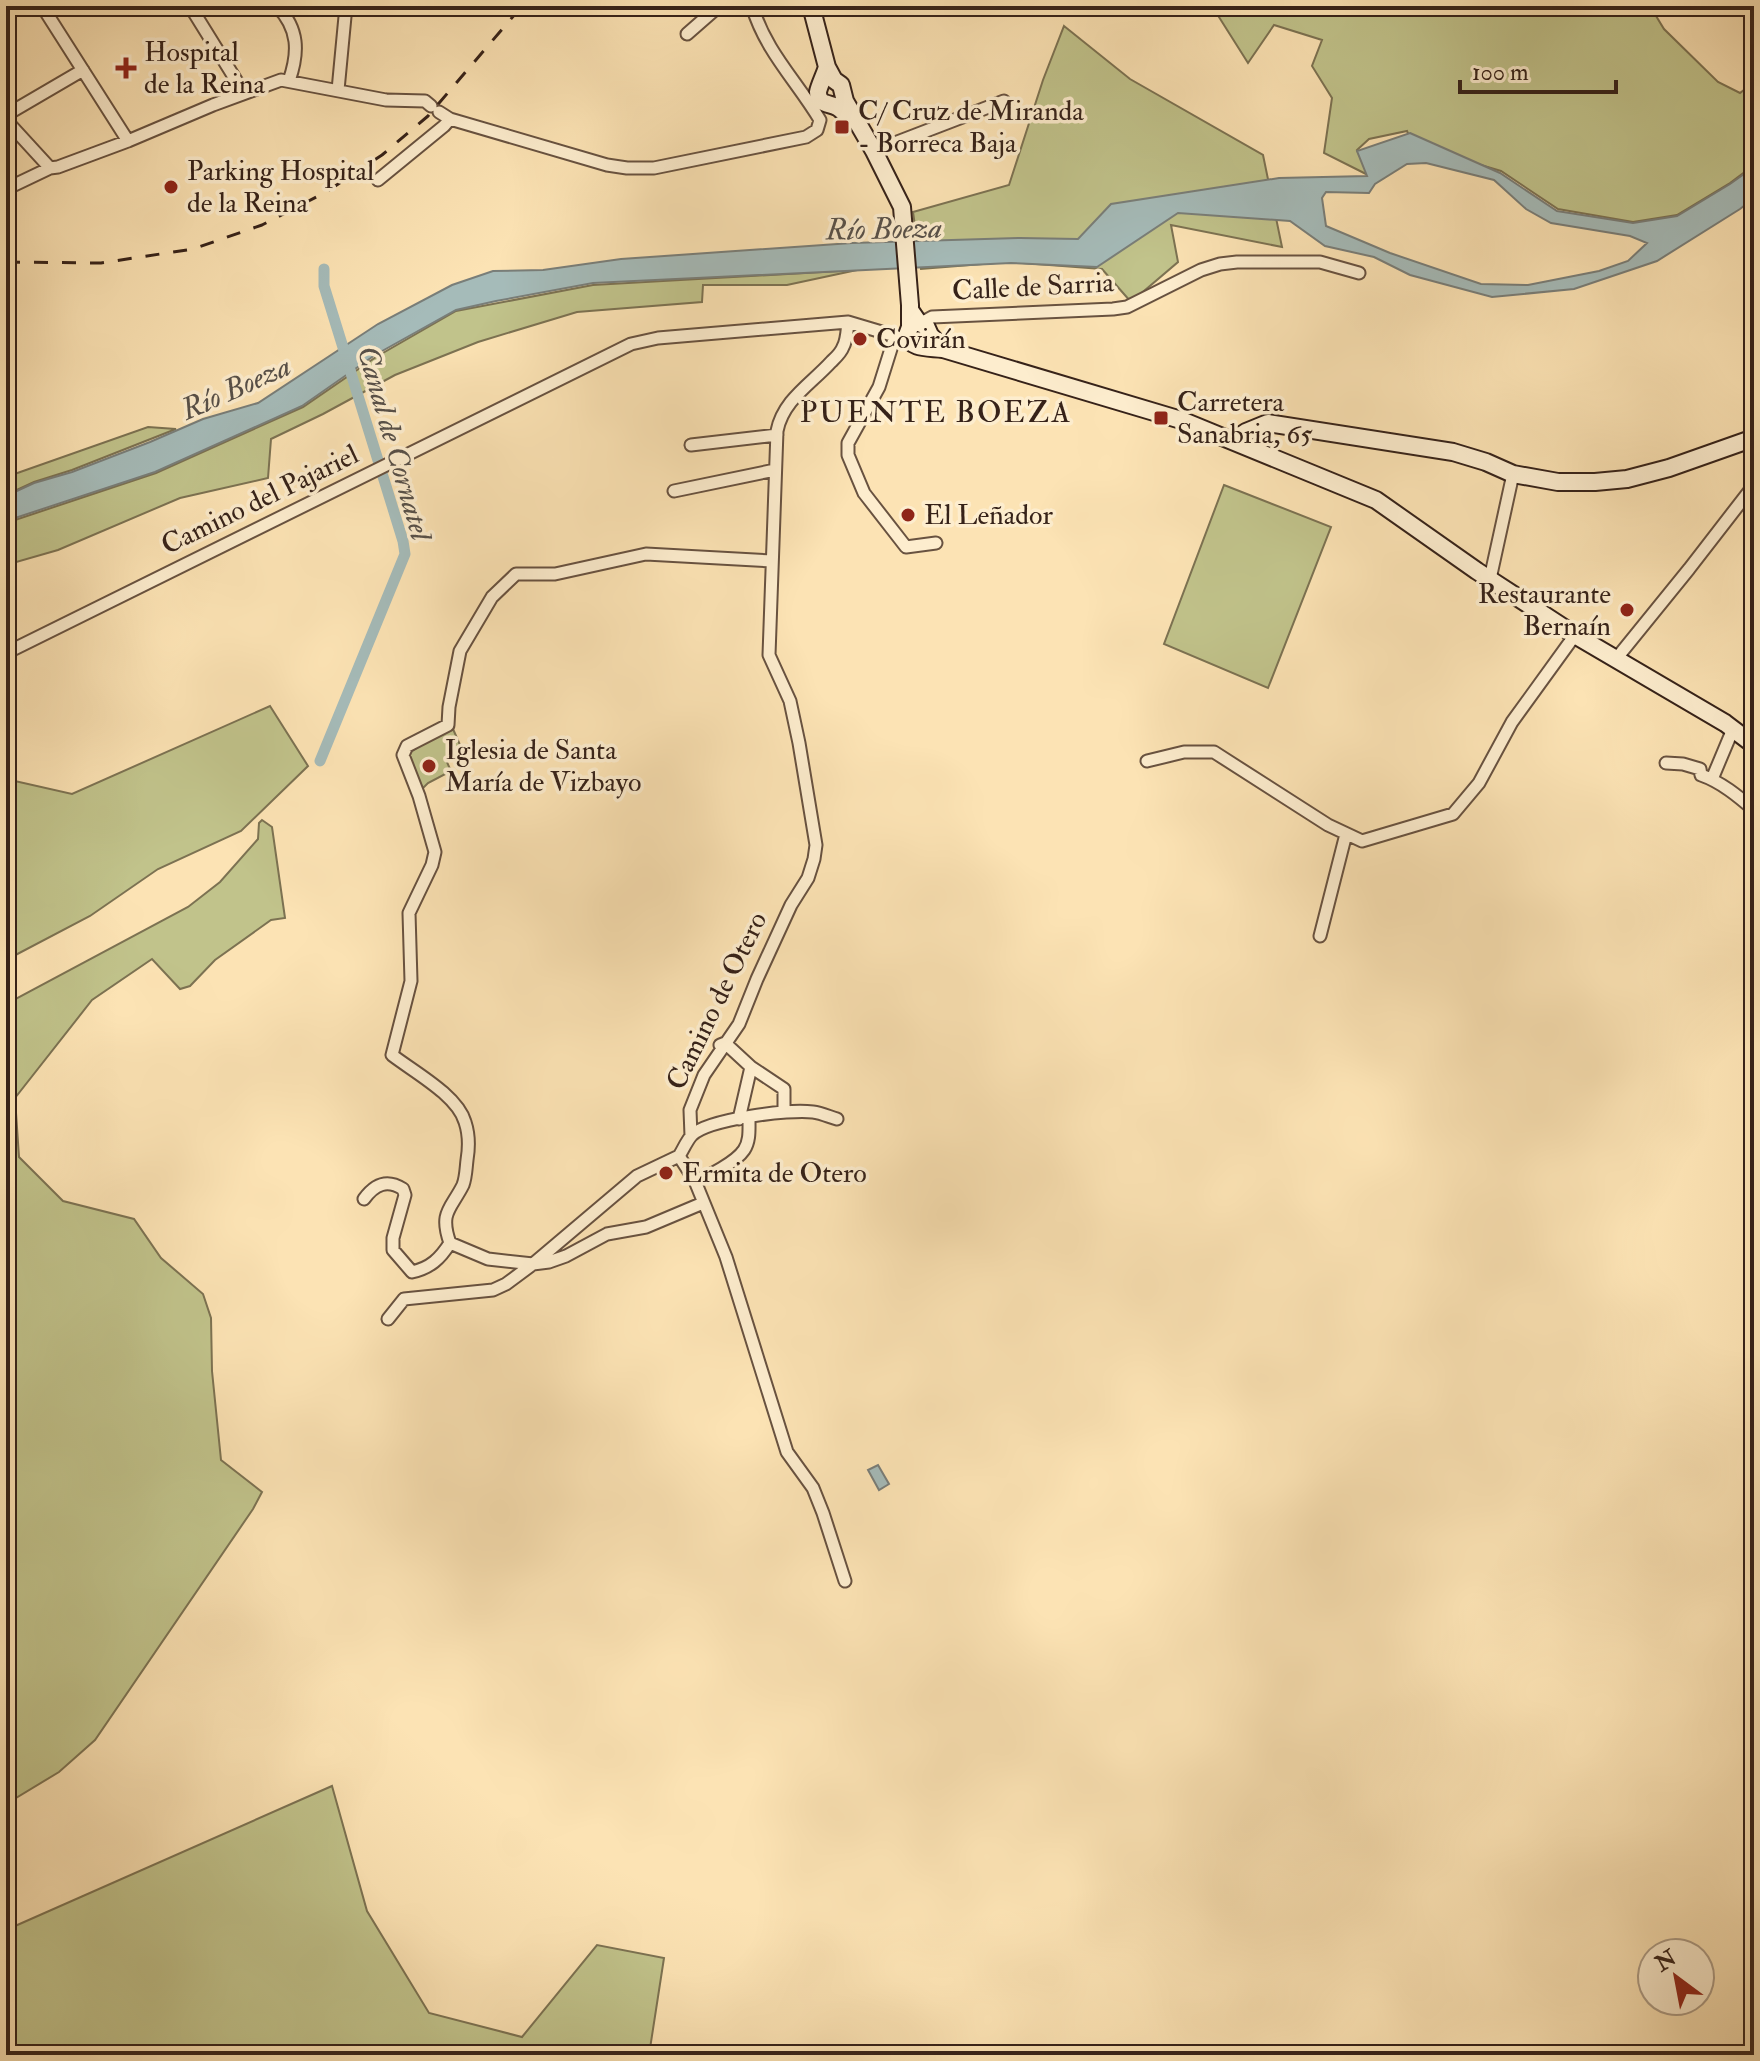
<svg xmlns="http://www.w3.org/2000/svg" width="1760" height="2061" viewBox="0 0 1760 2061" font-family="'IM FELL Double Pica',serif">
  <rect width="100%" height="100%" fill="#fce3b4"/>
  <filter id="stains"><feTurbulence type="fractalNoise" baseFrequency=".0025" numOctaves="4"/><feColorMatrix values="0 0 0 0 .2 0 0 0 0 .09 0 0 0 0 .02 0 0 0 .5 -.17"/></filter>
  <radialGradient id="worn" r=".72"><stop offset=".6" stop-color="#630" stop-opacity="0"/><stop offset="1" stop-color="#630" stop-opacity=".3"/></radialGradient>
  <path fill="#c1c38b" stroke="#7c7252" stroke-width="2" d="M 1212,6 L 1314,6 C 1328,17 1345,14 1359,6 L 1650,6 L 1664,29 L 1718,82 L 1740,93 L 1754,82 L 1754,165 L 1730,183 L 1677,215 L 1633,222 L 1558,209 L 1501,171 L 1413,145 L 1407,131 L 1369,139 L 1357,150 L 1368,175 L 1324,153 L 1332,98 L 1312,66 L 1322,40 L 1274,25 L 1248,63 Z
    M 1064,26 L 1130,79 L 1263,155 L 1282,247 L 1171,225 L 1178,262 L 1131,302 L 1102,269 L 1008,262 L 921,269 L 913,212 L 1009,185 L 1043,80 Z
    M 857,270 L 787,285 L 703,285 L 702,302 L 577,312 L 478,342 L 395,375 L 323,414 L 271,439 L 268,478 L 180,498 L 58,550 L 6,565 L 6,523 L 156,473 L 303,407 L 376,357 L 456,311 L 593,285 Z
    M 148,427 L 176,429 L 72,470 L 34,482 L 6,495 L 6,477 Z
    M 1224,485 L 1331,527 L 1268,688 L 1164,644 Z
    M 270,706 L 308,766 L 241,831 L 158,869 L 90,916 L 6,960 L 6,779 L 72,794 Z
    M 453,729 L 464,754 L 446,760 L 451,771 L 428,783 L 422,789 L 405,756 L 427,741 Z
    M 262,820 L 272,827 L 285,918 L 271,920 L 215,960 L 190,986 L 180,989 L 152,959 L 92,1000 L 15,1098 L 19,1157 L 63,1201 L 134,1219 L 161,1258 L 203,1294 L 211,1318 L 212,1371 L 221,1460 L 262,1492 L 253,1509 L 95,1740 L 59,1772 L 6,1804 L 6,1004 L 188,907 L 220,882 L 258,839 L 259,823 Z
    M 332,1786 L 367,1911 L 429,2013 L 522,2037 L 597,1945 L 664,1958 L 649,2055 L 6,2055 L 6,1930 Z"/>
  <path fill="#a5bbb9" stroke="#797e79" stroke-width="2" fill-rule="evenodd" d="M 1410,133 L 1500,173 L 1557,211 L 1633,223 L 1677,216 L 1730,184 L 1754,167 L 1754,198 L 1740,209 L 1657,261 L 1574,289 L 1492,297 L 1410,275 L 1374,257 L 1325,246 L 1290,221 L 1178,213 L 1097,267 L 1011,263 L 593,283 L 496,301 L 456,310 L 375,355 L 302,406 L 155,472 L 6,521 L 6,496 L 34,483 L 72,472 L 150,442 L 203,419 L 258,403 L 378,324 L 452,285 L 493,271 L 543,270 L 621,259 L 852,243 L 1020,238 L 1078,239 L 1111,204 L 1279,178 L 1367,176 L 1357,151 ZM 1426,163 L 1494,180 L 1526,209 L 1551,223 L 1630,236 L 1647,243 L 1628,261 L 1599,271 L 1528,285 L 1481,284 L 1390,253 L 1326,226 L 1322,198 L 1326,192 L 1369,193 L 1375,184 L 1407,164 Z
    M 878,1465 L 889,1484 L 879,1490 L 868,1470 Z"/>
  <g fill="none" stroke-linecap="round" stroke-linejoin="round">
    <path stroke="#a5bbb9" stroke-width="11" d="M 320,761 L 405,554 L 403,541 L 324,286 L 324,269"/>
    <defs>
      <path id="street" d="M 42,6 L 128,141
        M 190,6 L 244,93
        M 277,6 C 299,29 299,52 289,81
        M 687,34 L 719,6
        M 338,90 L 346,6
        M 439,112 L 450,119 L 607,165 L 627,168 L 654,168 L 806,137 L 817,130 L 820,120 C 796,80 766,52 752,6
        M 6,115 L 83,70
        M 6,120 L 50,168
        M 874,151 L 1004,101
        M 378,180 L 444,126 L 450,119
        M 6,189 L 50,168 L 58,167 L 128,141 L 213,105 L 281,80 L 386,100 L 425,101 L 431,106
        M 921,323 L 932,317 L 1113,309 L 1127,307 L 1201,270 L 1220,264 L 1237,262 L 1320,262 L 1359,273
        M 895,336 L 879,387 L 848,443 L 848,455 L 864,493 L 906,547 L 936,543
        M 691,445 L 777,435
        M 674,491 L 775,470
        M 1490,579 L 1513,474
        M 6,653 L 631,344 L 658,338 L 848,322 L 895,336 L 911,344
        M 1616,659 L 1689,569 L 1754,485
        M 1147,761 L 1184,752 L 1214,752 L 1328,825 L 1362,841 L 1453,814 L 1479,783 L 1512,722 L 1575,635
        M 1666,763 L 1683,764 L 1700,769 L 1701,775 C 1721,782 1738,796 1754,810
        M 1712,779 L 1733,729
        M 1320,936 L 1346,834
        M 720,1045 L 725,1043 L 751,1067 L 784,1089 L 784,1111
        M 739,1119 L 751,1067
        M 837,1119 C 830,1117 821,1113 813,1112 C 789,1109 709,1119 692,1135 C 687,1140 683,1150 679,1156 L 695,1181 L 726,1257 L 787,1452 L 813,1488 L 823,1513 L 845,1581
        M 691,1136 L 690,1110 L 704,1075 L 739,1024 L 757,979 L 791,905 L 808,878 L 814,859 L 816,845 L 799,743 L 790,701 L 769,655 L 777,431 C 783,400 811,384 831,362 C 835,358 841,353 843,347 C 847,340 847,330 848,322
        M 695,1181 C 708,1177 736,1162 744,1150 C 750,1141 749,1130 749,1119
        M 364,1199 C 375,1184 387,1179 403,1189 L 405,1195 L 393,1238 L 393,1250 L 412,1272 C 430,1268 440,1259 450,1243
        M 703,1203 L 646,1227 L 607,1234 L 566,1256 L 549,1262 L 533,1264 L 488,1259 L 450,1243 C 439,1212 451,1209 463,1185 C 466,1177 466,1168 467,1160 C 469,1148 469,1134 465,1122 C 457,1095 414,1072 392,1055 L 411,981 L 409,913 L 432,865 L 435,852 L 419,796 L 403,755 L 407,746 L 448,725 L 449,707 L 460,651 L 492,597 L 516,574 L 555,574 L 646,554 L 772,561
        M 388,1319 L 404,1299 L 493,1290 L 506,1284 L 533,1264 L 637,1176 L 679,1156"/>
      <path id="secondary" d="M 811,6 L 827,67 L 834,80 L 841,85 L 845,101 L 874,151 L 902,207 L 910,305 L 910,327 L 907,335 C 911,350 929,347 943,349 L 1181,420 L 1376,500 L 1477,571 L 1575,635 L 1725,723 L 1754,745
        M 827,67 C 825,74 819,86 818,92 C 818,105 829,103 837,107 C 842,110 847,116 852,120
        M 910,310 L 919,323 L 926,326 L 930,335 L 943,349
        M 1234,440 L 1246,432 L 1268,423 L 1453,452 L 1486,462 L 1513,474 L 1558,482 L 1595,482 L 1627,479 L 1669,468 L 1754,438"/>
    </defs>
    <use href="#street" stroke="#685240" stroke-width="15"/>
    <use href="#secondary" stroke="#362219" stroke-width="20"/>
    <use href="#street" stroke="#fdedce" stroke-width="11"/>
    <use href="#secondary" stroke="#fdedce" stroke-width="16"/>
    <path stroke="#362219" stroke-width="3" stroke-dasharray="14 14" stroke-linecap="butt" d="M 6,262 L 101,263 L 193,249 L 262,225 L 326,192 L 382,155 L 428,116 L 522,6"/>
  </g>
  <g fill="#8f2418" stroke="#fdedce" stroke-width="3">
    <path d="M122 56h8v8h8v8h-8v8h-8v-8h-8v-8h8z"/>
    <rect x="834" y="119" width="16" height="16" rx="4"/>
    <circle cx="171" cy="187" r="8"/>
    <circle cx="860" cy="339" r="8"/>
    <rect x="1153" y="410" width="16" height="16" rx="4"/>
    <circle cx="908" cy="515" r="8"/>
    <circle cx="1627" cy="610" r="8"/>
    <circle cx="429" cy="766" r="8"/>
    <circle cx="666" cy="1173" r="8"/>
  </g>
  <g text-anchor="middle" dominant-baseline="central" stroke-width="7" stroke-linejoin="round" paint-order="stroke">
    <g font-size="28" fill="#362219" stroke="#fdedce" text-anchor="start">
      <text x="144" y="52">Hospital<tspan x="144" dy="32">de la Reina</tspan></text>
      <text x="858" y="111">C/ Cruz de Miranda<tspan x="858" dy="32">- Borreca Baja</tspan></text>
      <text x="187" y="171">Parking Hospital<tspan x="187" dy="32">de la Reina</tspan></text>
      <text x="876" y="339">Covirán</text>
      <text x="1177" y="402">Carretera<tspan x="1177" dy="32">Sanabria, 65</tspan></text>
      <text x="924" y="515">El Leñador</text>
      <text x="1611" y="594" text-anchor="end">Restaurante<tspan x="1611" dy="32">Bernaín</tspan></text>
      <text x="445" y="750">Iglesia de Santa<tspan x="445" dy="32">María de Vizbayo</tspan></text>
      <text x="682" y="1173">Ermita de Otero</text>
    </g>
    <g font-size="28" fill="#362219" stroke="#fdedce">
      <text transform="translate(1033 287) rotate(-3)">Calle de Sarria</text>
      <text transform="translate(260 500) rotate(-26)">Camino del Pajariel</text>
      <text transform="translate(717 1001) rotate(-64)">Camino de Otero</text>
    </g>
    <g font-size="30" font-style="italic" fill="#575049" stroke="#fdedce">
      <text transform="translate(884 229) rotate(-1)">Río Boeza</text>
      <text transform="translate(236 388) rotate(-24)">Río Boeza</text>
      <text transform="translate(394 443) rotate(74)">Canal de Cornatel</text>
    </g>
    <g font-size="30" letter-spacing="2" fill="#362219" stroke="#fdedce">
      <text x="936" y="412">PUENTE BOEZA</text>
    </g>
  </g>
  <rect width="1760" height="2061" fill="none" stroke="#fce3b4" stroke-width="32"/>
  <rect x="8" y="8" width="1744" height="2045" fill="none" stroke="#362219" stroke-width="4"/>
  <rect x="16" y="16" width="1728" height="2029" fill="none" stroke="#362219" stroke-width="2"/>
  <g transform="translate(1676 1977) rotate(328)"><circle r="38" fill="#fdedce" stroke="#ad9c86" stroke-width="2"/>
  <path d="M0-6L14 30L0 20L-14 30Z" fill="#8f2418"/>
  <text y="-12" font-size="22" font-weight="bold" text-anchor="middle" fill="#362219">N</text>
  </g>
  <path d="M1460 80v12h156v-12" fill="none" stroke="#362219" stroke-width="4"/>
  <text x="1472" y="80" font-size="24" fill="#362219" stroke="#fdedce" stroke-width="6" paint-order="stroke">100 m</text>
  <rect width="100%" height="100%" filter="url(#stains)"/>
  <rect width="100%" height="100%" fill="url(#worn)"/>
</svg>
